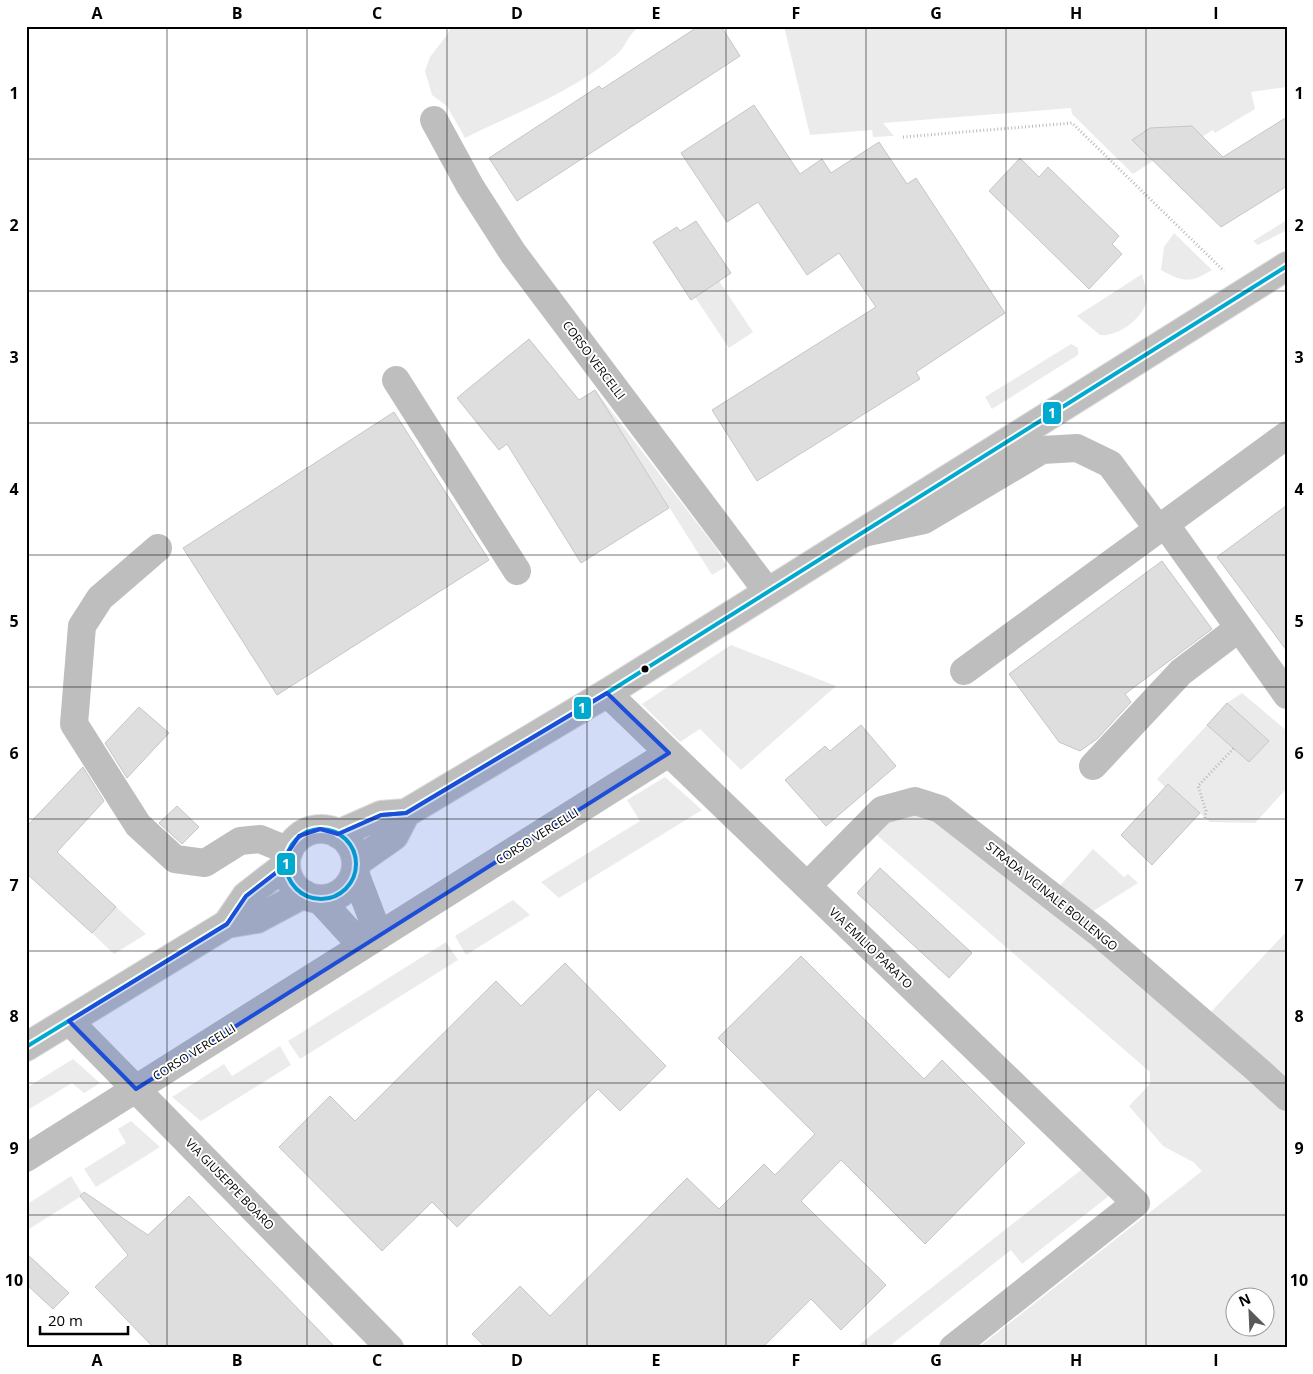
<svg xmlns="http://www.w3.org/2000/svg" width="1313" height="1374" viewBox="0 0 1313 1374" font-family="'Open Sans',sans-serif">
  <rect width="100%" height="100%" fill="#fff"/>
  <path fill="#ebebeb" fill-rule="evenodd" d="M 451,26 L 640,26 C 628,34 626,47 616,55 C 573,92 515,113 465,138 L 447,106 L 432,95 L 425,71 L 430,57 L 447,35 Z
    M 784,26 L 1287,26 L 1287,87 L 1251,92 L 1255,109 L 1215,133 L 1213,130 L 1202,137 L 1150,129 L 1132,140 L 1153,161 L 1133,174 L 1072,114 L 1071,108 L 883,123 L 894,136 L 873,137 L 872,130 L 810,135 Z
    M 1287,220 L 1287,230 L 1258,245 L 1253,241 Z
    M 1174,233 L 1212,270 C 1189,284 1183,282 1161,270 L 1164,247 Z
    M 1142,274 C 1144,282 1147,291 1147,298 C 1145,317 1119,337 1100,335 L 1077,316 Z
    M 719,281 L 753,332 L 729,348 L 695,297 Z
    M 1071,344 L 1078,348 L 1078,355 L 992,409 L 985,397 Z
    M 595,390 L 717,549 L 727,566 L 712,575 Z
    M 731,645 L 836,686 L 741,770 L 700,729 L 680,742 L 642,704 Z
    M 1242,693 L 1287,731 L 1287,788 L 1255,823 L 1210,822 L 1168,784 L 1165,787 L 1157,779 L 1207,725 L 1249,762 L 1268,741 L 1227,703 Z
    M 665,777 L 702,810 L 559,898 L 541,882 L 640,821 L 627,800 Z
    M 907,812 L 944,821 L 1287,1107 L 1287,1348 L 978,1348 L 1202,1171 L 1193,1162 L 1163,1146 L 1129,1106 L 1150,1084 L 1150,1072 L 871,830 ZM 1236,1296 L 1266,1296 L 1266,1326 L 1236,1326 Z
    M 1093,849 L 1124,877 L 1128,874 L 1138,883 L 1090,913 L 1057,889 Z
    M 513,900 L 530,915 L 466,955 L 455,936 Z
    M 116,907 L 146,934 L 114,954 L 92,933 Z
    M 1287,931 L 1287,1085 L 1209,1014 Z
    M 446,942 L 458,960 L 300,1059 L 288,1041 Z
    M 280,1046 L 291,1065 L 201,1121 L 172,1097 L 224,1064 L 232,1076 Z
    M 73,1059 L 100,1083 L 84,1093 L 72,1083 L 26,1111 L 26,1088 Z
    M 131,1121 L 160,1147 L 96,1187 L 84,1169 L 126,1143 L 118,1129 Z
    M 1086,1166 L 1114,1192 L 1022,1264 L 1011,1250 L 887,1348 L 855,1348 Z
    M 71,1176 L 83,1195 L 26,1231 L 26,1205 Z"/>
  <path fill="#dedede" stroke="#c6c6c6" d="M 699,26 L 721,26 L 740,56 L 517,201 L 489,158 L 599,86 L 602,89 Z
    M 754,105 L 800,174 L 822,159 L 831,173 L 879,142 L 907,184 L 916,178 L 1005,313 L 916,372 L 920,379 L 757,481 L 712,410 L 876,307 L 839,253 L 807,275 L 758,202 L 727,222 L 681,153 Z
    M 1287,117 L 1287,186 L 1221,227 L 1132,140 L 1150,128 L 1192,126 L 1223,157 Z
    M 1020,158 L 1039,177 L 1048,167 L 1119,236 L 1112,244 L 1122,254 L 1089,289 L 989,191 Z
    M 696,221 L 731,273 L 691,300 L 653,242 L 677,227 L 680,231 Z
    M 529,339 L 579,400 L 595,390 L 669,508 L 581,563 L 507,444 L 499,450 L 457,398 Z
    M 394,412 L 489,560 L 277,695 L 183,548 Z
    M 1287,505 L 1287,651 L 1217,557 Z
    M 1162,561 L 1212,629 L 1125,694 L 1131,702 L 1097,739 L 1080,751 L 1059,742 L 1009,674 Z
    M 1227,703 L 1269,741 L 1249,762 L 1207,725 Z
    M 139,707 L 169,733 L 127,778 L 105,743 Z
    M 861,725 L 896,766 L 826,826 L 785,780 L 825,746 L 830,751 Z
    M 83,767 L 104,801 L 57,852 L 116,907 L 92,933 L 26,873 L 26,827 Z
    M 1168,784 L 1200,813 L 1152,865 L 1121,835 Z
    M 177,806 L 199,827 L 182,844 L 159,823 Z
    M 880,868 L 972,953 L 949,978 L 857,893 Z
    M 801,956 L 924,1079 L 942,1060 L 1025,1143 L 925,1244 L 841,1160 L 801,1201 L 886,1285 L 841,1330 L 811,1299 L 762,1348 L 486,1348 L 472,1334 L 520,1286 L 550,1316 L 687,1178 L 719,1209 L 764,1164 L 775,1175 L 815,1134 L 718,1038 Z
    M 565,963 L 666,1066 L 620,1111 L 598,1089 L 457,1227 L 432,1202 L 382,1251 L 279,1147 L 330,1096 L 355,1121 L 496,981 L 521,1006 Z
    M 84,1192 L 148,1235 L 189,1196 L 336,1348 L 154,1348 L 95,1287 L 128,1255 L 80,1196 Z
    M 26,1253 L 69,1293 L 53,1309 L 26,1284 Z"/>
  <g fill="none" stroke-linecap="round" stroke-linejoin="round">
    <defs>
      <path id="major" d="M286 864a35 35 0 1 1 70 0a35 35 0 1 1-70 0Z
        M 338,834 L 381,815 L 406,813 L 607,693 L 1287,266
        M 357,862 L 394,836 L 406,813
        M 227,924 L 257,919 L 304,894
        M 26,1047 L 227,924 L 246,896 L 286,865"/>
    </defs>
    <use href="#major" stroke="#dbdbdb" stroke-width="30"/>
    <path stroke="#b9b9b9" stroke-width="3" stroke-dasharray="1 2.5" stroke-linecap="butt" d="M 903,137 L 1072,123 L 1224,271
      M 1205,818 L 1206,811 L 1198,786 L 1234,748"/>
    <path stroke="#bebebe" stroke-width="28" d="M 434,120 L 470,186 L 513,253 L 767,591
      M 396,380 L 517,571
      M 1165,524 L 1287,695
      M 863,533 L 924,520 L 1042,450 L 1077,448 L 1110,464 L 1158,529
      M 158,548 L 100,598 L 82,626 L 74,724 L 138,825 L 175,859 L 205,863 L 240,841 L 260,839 L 289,851
      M 964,671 L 1287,435
      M 607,693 L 1136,1203 L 953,1348
      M 1093,766 L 1181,672 L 1239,628
      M 355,873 L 379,936
      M 807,886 L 882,810 L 915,801 L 940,809 L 1099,933 L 1260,1072 L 1287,1097
      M 319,899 L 362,946
      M 69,1021 L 390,1348
      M 26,1158 L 669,753"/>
    <use href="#major" stroke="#bebebe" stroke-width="28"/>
    <defs>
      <path id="bus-1" d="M286 864a35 35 0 1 1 70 0a35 35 0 1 1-70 0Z
        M 338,834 L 381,815 L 406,813 L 607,693 L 1287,266
        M 26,1047 L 227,924 L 246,896 L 286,865"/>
    </defs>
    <use href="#bus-1" stroke="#fff" stroke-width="8"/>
    <use href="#bus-1" stroke="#00a9ce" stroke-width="4"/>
  </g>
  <path fill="#1d4ed8" fill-opacity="0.2" stroke="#1d4ed8" stroke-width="4" stroke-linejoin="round" d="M 607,693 L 669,753 L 136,1089 L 69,1021 L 227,924 L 246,896 L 286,865 L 289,851 L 299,836 L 320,829 L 338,834 L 381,815 L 406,813 Z"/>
  <path fill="none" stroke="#000" stroke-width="1" stroke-opacity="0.55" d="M 167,26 L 167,1348M 307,26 L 307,1348M 447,26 L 447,1348M 587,26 L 587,1348M 726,26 L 726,1348M 866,26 L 866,1348M 1006,26 L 1006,1348M 1146,26 L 1146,1348M 26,159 L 1287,159M 26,291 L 1287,291M 26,423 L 1287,423M 26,555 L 1287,555M 26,687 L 1287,687M 26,819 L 1287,819M 26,951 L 1287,951M 26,1083 L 1287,1083M 26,1215 L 1287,1215"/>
  <circle fill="#000" stroke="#fff" stroke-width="2" cx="645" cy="669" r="4.5"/>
  <g text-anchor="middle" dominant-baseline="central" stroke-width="4" stroke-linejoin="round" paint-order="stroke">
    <g font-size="12" fill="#000" stroke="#fff">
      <text transform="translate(594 360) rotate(53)">CORSO VERCELLI</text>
      <text transform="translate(537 836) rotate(-32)">CORSO VERCELLI</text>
      <text transform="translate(1052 896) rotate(39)">STRADA VICINALE BOLLENGO</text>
      <text transform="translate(871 948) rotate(44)">VIA EMILIO PARATO</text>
      <text transform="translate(194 1052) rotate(-32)">CORSO VERCELLI</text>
      <text transform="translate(230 1184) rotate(46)">VIA GIUSEPPE BOARO</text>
    </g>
  </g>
  <g stroke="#fff" stroke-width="2">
    <rect x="1042" y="401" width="20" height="24" rx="5" fill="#00a9ce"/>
    <rect x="573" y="696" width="19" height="24" rx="5" fill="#00a9ce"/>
    <rect x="276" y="852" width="20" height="24" rx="5" fill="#00a9ce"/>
  </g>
  <g font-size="14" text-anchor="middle" font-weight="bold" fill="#fff">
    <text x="1052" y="418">1</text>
    <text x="582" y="713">1</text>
    <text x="286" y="869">1</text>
  </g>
  <rect width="1313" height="1374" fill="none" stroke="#ffffff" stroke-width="55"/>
  <g transform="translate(1250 1312) rotate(336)"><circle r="24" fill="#ffffff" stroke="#999999"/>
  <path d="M0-4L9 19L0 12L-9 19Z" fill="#595959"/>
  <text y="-8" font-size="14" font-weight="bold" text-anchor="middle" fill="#000000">N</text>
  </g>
  <path d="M40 1326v8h88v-8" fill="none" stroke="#000000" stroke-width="2.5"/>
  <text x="48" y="1326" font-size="15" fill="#000000" stroke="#ffffff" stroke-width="4" paint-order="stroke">20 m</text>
  <rect x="28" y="28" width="1258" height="1318" fill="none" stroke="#000" stroke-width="2"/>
  <g font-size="16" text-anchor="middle" font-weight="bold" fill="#000">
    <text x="97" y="19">A</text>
    <text x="237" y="19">B</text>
    <text x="377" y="19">C</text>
    <text x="517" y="19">D</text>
    <text x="656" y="19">E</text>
    <text x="796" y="19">F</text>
    <text x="936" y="19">G</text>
    <text x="1076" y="19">H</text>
    <text x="1216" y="19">I</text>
    <text x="14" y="99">1</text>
    <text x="1299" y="99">1</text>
    <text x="14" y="231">2</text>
    <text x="1299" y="231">2</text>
    <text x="14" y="363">3</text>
    <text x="1299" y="363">3</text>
    <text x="14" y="495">4</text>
    <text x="1299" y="495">4</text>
    <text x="14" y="627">5</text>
    <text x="1299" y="627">5</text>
    <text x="14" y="759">6</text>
    <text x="1299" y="759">6</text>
    <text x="14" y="891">7</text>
    <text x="1299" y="891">7</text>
    <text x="14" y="1022">8</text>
    <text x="1299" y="1022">8</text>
    <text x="14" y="1154">9</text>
    <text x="1299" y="1154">9</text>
    <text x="14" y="1286">10</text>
    <text x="1299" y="1286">10</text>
    <text x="97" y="1366">A</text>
    <text x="237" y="1366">B</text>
    <text x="377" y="1366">C</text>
    <text x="517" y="1366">D</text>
    <text x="656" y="1366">E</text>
    <text x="796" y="1366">F</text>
    <text x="936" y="1366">G</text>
    <text x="1076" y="1366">H</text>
    <text x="1216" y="1366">I</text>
  </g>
</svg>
